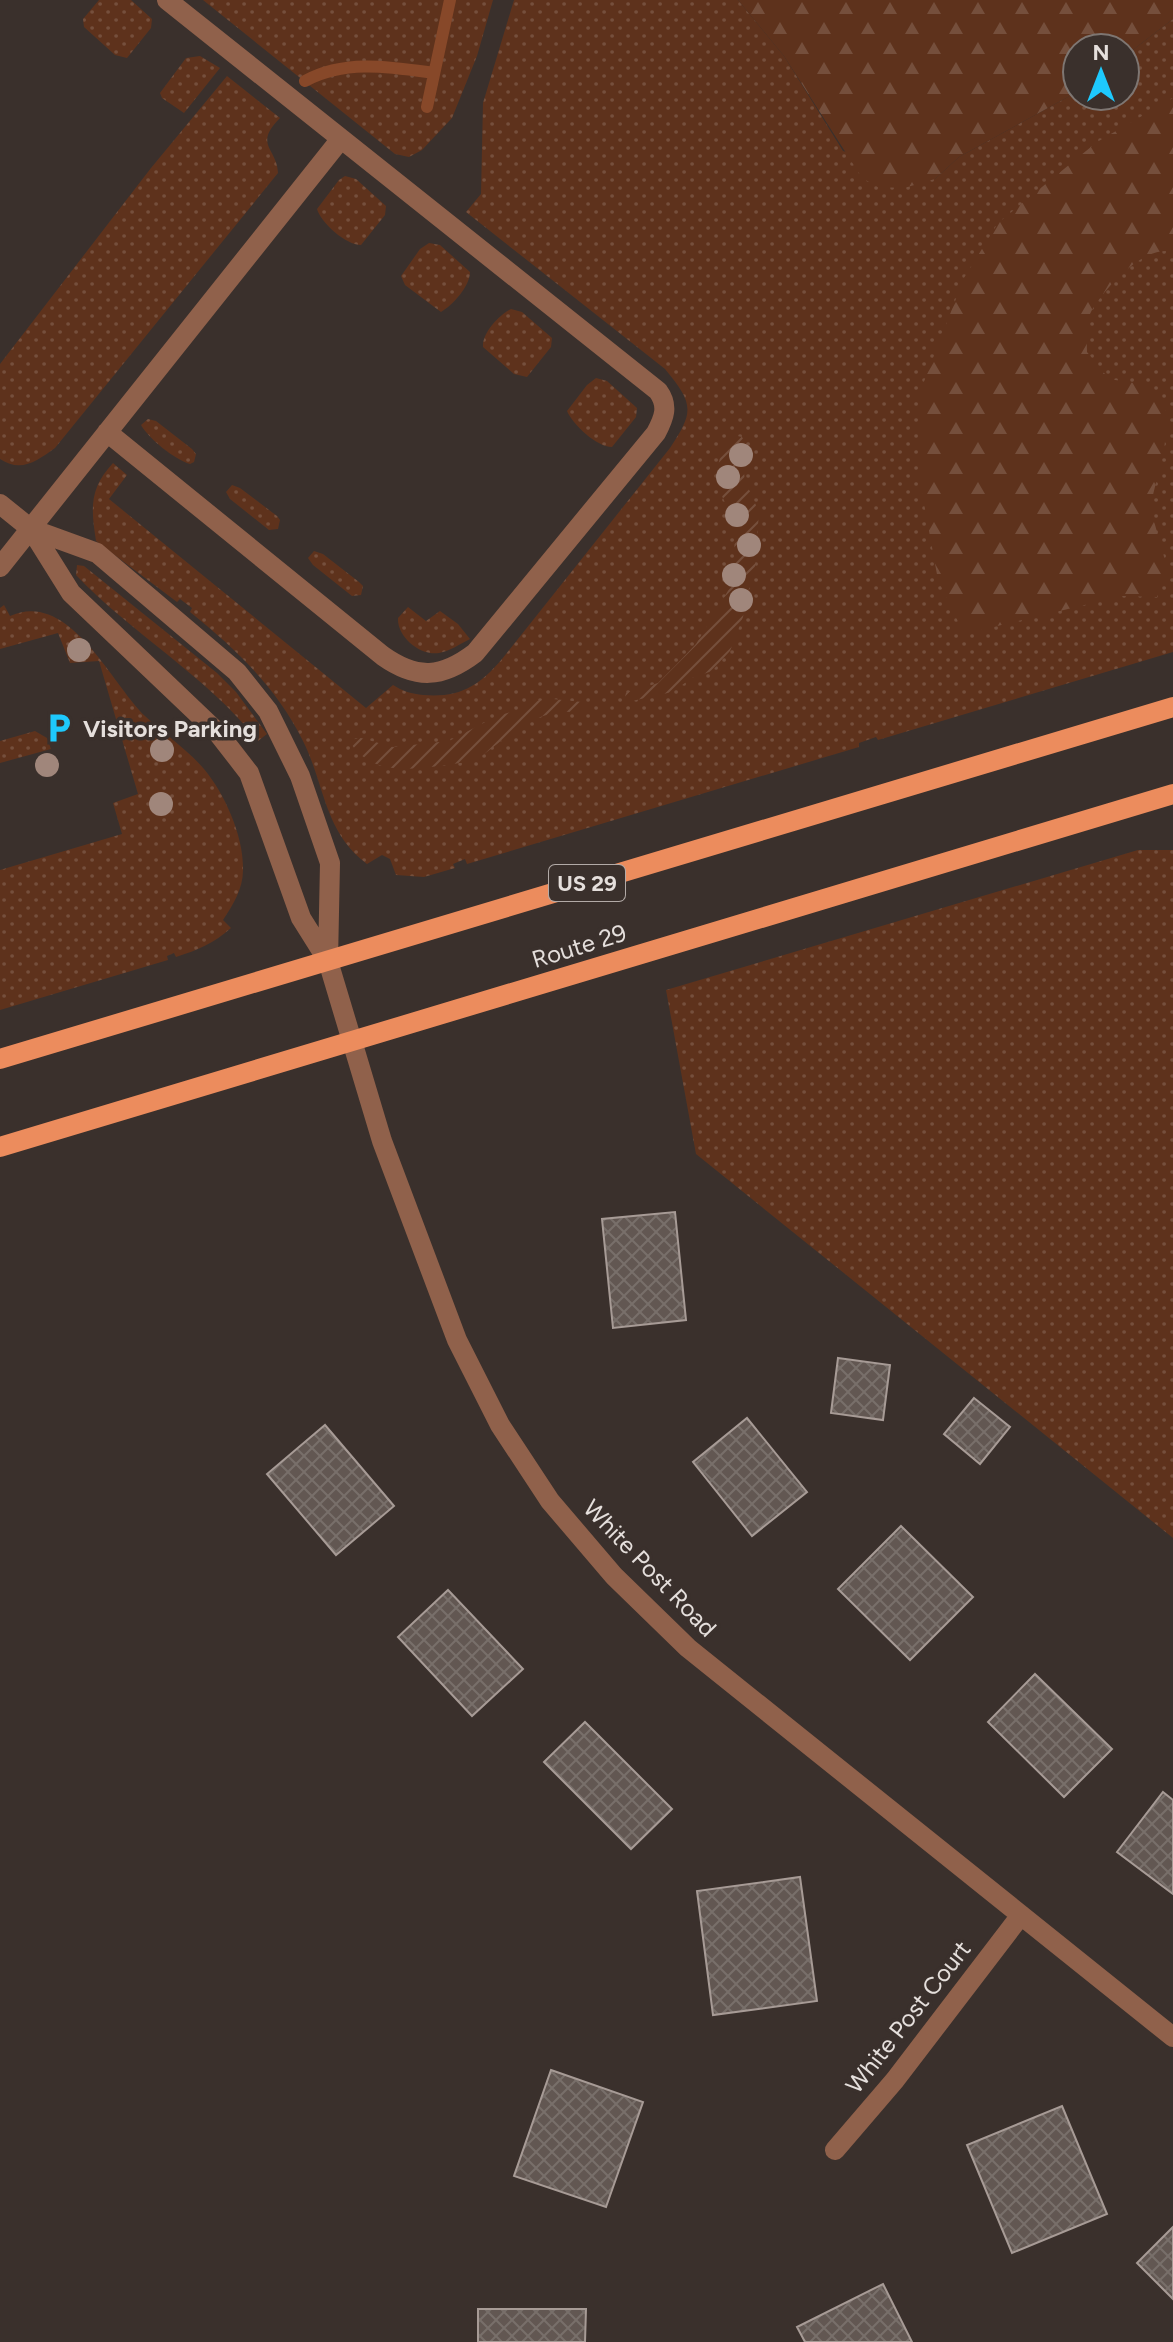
<svg xmlns="http://www.w3.org/2000/svg" width="1173" height="2342" viewBox="0 0 1173 2342" font-family="Figtree,sans-serif">
  <defs>
    <pattern id="grass-dots" width="8" height="8" patternUnits="userSpaceOnUse" patternTransform="scale(2)"><rect width="8" height="8" fill="#5e321c"/><path d="M2 2h.1M6 6h.1" fill="none" stroke="#754f3c" stroke-width="1.8" stroke-linecap="round"/></pattern>
    <pattern id="forest-firs" width="22" height="20" patternUnits="userSpaceOnUse" patternTransform="scale(2)"><rect width="22" height="20" fill="#5e321c"/><path d="M5 1l3.5 6h-7zM16 11l3.5 6h-7z" fill="#754f3c"/></pattern>
    <pattern id="garden-furrows" width="10" height="10" patternUnits="userSpaceOnUse" patternTransform="scale(2)"><rect width="10" height="10" fill="#5e321c"/><path d="M-1 1l2-2M0 10L10 0M9 11l2-2" fill="none" stroke="#754f3c"/></pattern>
    <pattern id="building-cross-hatch" width="8" height="8" patternUnits="userSpaceOnUse" patternTransform="scale(2)"><rect width="8" height="8" fill="#625752"/><path d="M0 0l8 8M0 8l8-8" fill="none" stroke="#786f6a"/></pattern>
  </defs>
  <rect width="100%" height="100%" fill="#3a302c"/>
  <path fill="url(#grass-dots)" d="M 99,0 L 131,0 L 152,19 L 151,28 L 127,58 L 115,55 L 84,27 L 83,19 Z
    M 203,0 L 493,0 L 477,56 L 452,118 L 422,150 L 409,157 L 395,154 Z
    M 514,0 L 738,0 L 784,56 L 843,151 L 935,179 L 959,157 L 1077,92 L 1077,96 L 1125,96 L 1125,56 L 1173,19 L 1173,652 L 878,740 L 876,737 L 859,743 L 859,747 L 467,864 L 465,859 L 453,864 L 455,868 L 424,877 L 396,875 L 390,859 L 382,855 L 367,864 C 324,832 325,785 303,741 C 276,687 236,649 190,612 L 192,608 L 180,599 L 177,602 L 96,541 C 91,508 89,489 113,463 L 127,475 L 109,499 L 366,708 L 393,685 C 402,691 412,694 423,695 C 460,698 479,686 502,659 L 670,448 C 695,411 693,403 665,369 L 466,212 L 481,194 L 483,103 Z
    M 200,56 L 220,68 L 184,113 L 162,98 L 160,93 L 186,58 Z
    M 227,76 L 280,118 C 253,145 277,148 278,173 L 55,448 C 37,461 21,473 0,459 L 0,364 L 151,168 Z
    M 345,176 L 356,179 L 386,206 L 385,215 L 361,245 C 346,245 321,223 317,209 L 339,180 Z
    M 429,243 L 440,245 L 470,272 C 470,286 453,305 441,312 L 405,285 L 401,276 L 420,249 Z
    M 511,309 L 522,312 L 552,338 L 551,347 L 527,377 L 514,374 L 483,347 C 482,333 499,315 511,309 Z
    M 596,378 L 607,381 L 637,408 L 636,417 L 612,447 C 597,447 573,425 567,411 L 587,385 Z
    M 148,419 L 156,421 L 192,449 L 196,454 L 194,462 L 190,464 C 174,459 149,439 141,425 Z
    M 232,485 L 240,488 L 277,516 L 280,520 L 278,529 L 269,530 L 230,499 L 226,492 Z
    M 314,551 L 323,554 L 359,582 L 363,586 L 361,595 L 352,596 L 313,565 L 308,558 Z
    M 77,565 L 84,566 L 217,673 L 236,692 L 267,734 L 258,741 C 207,676 133,635 76,575 Z
    M 4,605 L 10,616 C 69,589 111,683 145,716 C 164,734 187,749 204,769 C 225,794 244,837 243,870 C 243,889 233,905 223,920 L 231,928 C 214,943 198,950 176,957 L 174,953 L 167,956 L 168,960 L 0,1010 L 0,870 L 122,834 L 113,803 L 138,794 L 99,661 L 70,663 L 58,633 L 0,649 L 0,608 Z
    M 408,607 L 426,621 L 440,611 L 458,624 L 470,639 C 460,644 450,651 439,653 C 420,656 397,637 398,618 Z
    M 35,731 L 47,738 L 51,749 L 0,763 L 0,741 Z
    M 1138,850 L 1173,850 L 1173,1538 L 696,1154 L 666,990 Z"/>
  <path fill="url(#forest-firs)" d="M 738,0 L 1173,0 L 1173,19 L 1125,56 L 1125,48 L 1077,48 L 1077,92 L 959,157 L 935,179 L 904,188 L 878,187 L 862,178 L 784,56 Z
    M 1173,98 L 1173,252 C 1144,244 1102,290 1090,314 C 1085,324 1087,341 1087,352 L 1109,379 L 1141,384 L 1168,413 L 1164,450 L 1150,507 L 1168,571 L 1157,597 L 1122,596 L 964,634 L 938,580 L 919,476 L 920,392 L 964,278 L 998,223 L 1097,142 Z"/>
  <path fill="url(#garden-furrows)" d="M 732,435 L 742,437 L 748,448 L 743,465 L 745,481 L 759,512 L 754,579 L 747,593 L 743,617 L 730,651 L 712,671 L 692,678 L 672,692 L 632,701 L 625,697 L 626,693 L 658,683 L 677,664 L 696,644 L 729,589 L 734,561 L 735,525 L 718,487 L 718,467 L 721,452 Z
    M 553,699 L 582,702 L 587,707 L 583,714 C 540,703 509,737 476,760 L 469,762 C 430,766 372,783 349,740 L 361,738 L 393,747 L 449,741 L 497,716 L 525,708 L 535,701 Z"/>
  <g fill="none" stroke-linecap="round" stroke-linejoin="round">
    <path stroke="#874829" stroke-width="12" d="M 305,81 C 345,59 391,67 434,73
      M 427,107 L 450,0"/>
  </g>
  <path fill="url(#building-cross-hatch)" stroke="#a79b96" stroke-width="2" d="M 675,1212 L 686,1320 L 613,1328 L 602,1219 Z
    M 838,1358 L 890,1365 L 883,1420 L 831,1413 Z
    M 974,1398 L 1010,1427 L 980,1464 L 944,1434 Z
    M 747,1418 L 807,1492 L 752,1536 L 693,1462 Z
    M 325,1425 L 394,1506 L 336,1555 L 267,1474 Z
    M 901,1526 L 973,1597 L 910,1660 L 838,1589 Z
    M 448,1590 L 523,1669 L 472,1716 L 398,1637 Z
    M 1035,1674 L 1112,1749 L 1064,1797 L 988,1722 Z
    M 585,1722 L 672,1809 L 631,1849 L 544,1762 Z
    M 1163,1792 L 1173,1800 L 1173,1894 L 1117,1852 Z
    M 800,1877 L 817,2001 L 713,2015 L 697,1891 Z
    M 551,2070 L 643,2102 L 606,2207 L 514,2176 Z
    M 1062,2106 L 1107,2214 L 1012,2253 L 967,2145 Z
    M 1173,2227 L 1173,2299 L 1137,2263 Z
    M 883,2284 L 912,2342 L 805,2342 L 797,2327 Z
    M 478,2309 L 586,2309 L 585,2342 L 478,2342 Z"/>
  <g fill="none" stroke-linecap="round" stroke-linejoin="round">
    <path stroke="#90614b" stroke-width="20" d="M 107,432 L 383,656 C 417,680 442,678 475,653 L 656,433 C 664,418 669,406 658,391 L 167,0
      M 0,504 L 31,529 L 97,553 L 237,672 L 268,711 L 300,776 L 330,863 L 328,961
      M 31,529 L 71,593 L 218,733 L 249,773 L 301,918 L 328,961 L 382,1141 L 457,1340 L 500,1425 L 550,1501 L 614,1576 L 688,1648 L 1173,2037
      M 0,567 L 340,140
      M 835,2150 L 895,2080 L 1021,1915"/>
    <path stroke="#ec8c5d" stroke-width="20" d="M 0,1059 L 1173,707
      M 0,1147 L 1173,794"/>
  </g>
  <g fill="#a0867b">
    <circle cx="741" cy="455" r="12"/>
    <circle cx="728" cy="477" r="12"/>
    <circle cx="737" cy="515" r="12"/>
    <circle cx="749" cy="545" r="12"/>
    <circle cx="734" cy="575" r="12"/>
    <circle cx="741" cy="600" r="12"/>
    <circle cx="79" cy="650" r="12"/>
    <circle cx="162" cy="750" r="12"/>
    <circle cx="47" cy="765" r="12"/>
    <circle cx="161" cy="804" r="12"/>
  </g>
  <defs>
    <symbol id="parking-bare" viewBox="-9 -9 18 18"><path d="M-3.5-5.5H1a3.5 3.5 0 0 1 0 7H-1V5.5H-3.5ZM-1-3.4V-.6H.8a1.4 1.4 0 0 0 0-2.8Z" fill="#1ec9fd" stroke="#3a302c" stroke-width="2.5" paint-order="stroke"/></symbol>
  </defs>
  <g fill-rule="evenodd">
    <use href="#parking-bare" x="37" y="706" width="44" height="44"/>
  </g>
  <g text-anchor="middle" dominant-baseline="central" stroke-width="7" stroke-linejoin="round" paint-order="stroke">
    <rect fill="#3a302c" stroke="#b2aaa7" stroke-width="2" x="549" y="865" width="76" height="36" rx="6"/>
    <g font-size="22" font-weight="bold" fill="#e5dfdc">
      <text x="587" y="883">US 29</text>
    </g>
    <g font-size="24" font-weight="bold" fill="#e5dfdc" stroke="#3a302c" text-anchor="start">
      <text x="83" y="728">Visitors Parking</text>
    </g>
    <g font-size="24" fill="#e5dfdc" stroke="#3a302c">
      <text transform="translate(579 946) rotate(-17)">Route 29</text>
      <text transform="translate(650 1568) rotate(46)">White Post Road</text>
      <text transform="translate(908 2017) rotate(-52)">White Post Court</text>
    </g>
  </g>
  <g transform="translate(1101 72)"><circle r="38" fill="#3a302c" stroke="#7e7672" stroke-width="2"/>
  <path d="M0-6L14 30L0 20L-14 30Z" fill="#1ec9fd"/>
  <text y="-12" font-size="22" font-weight="bold" text-anchor="middle" fill="#e5dfdc">N</text>
  </g>
</svg>
